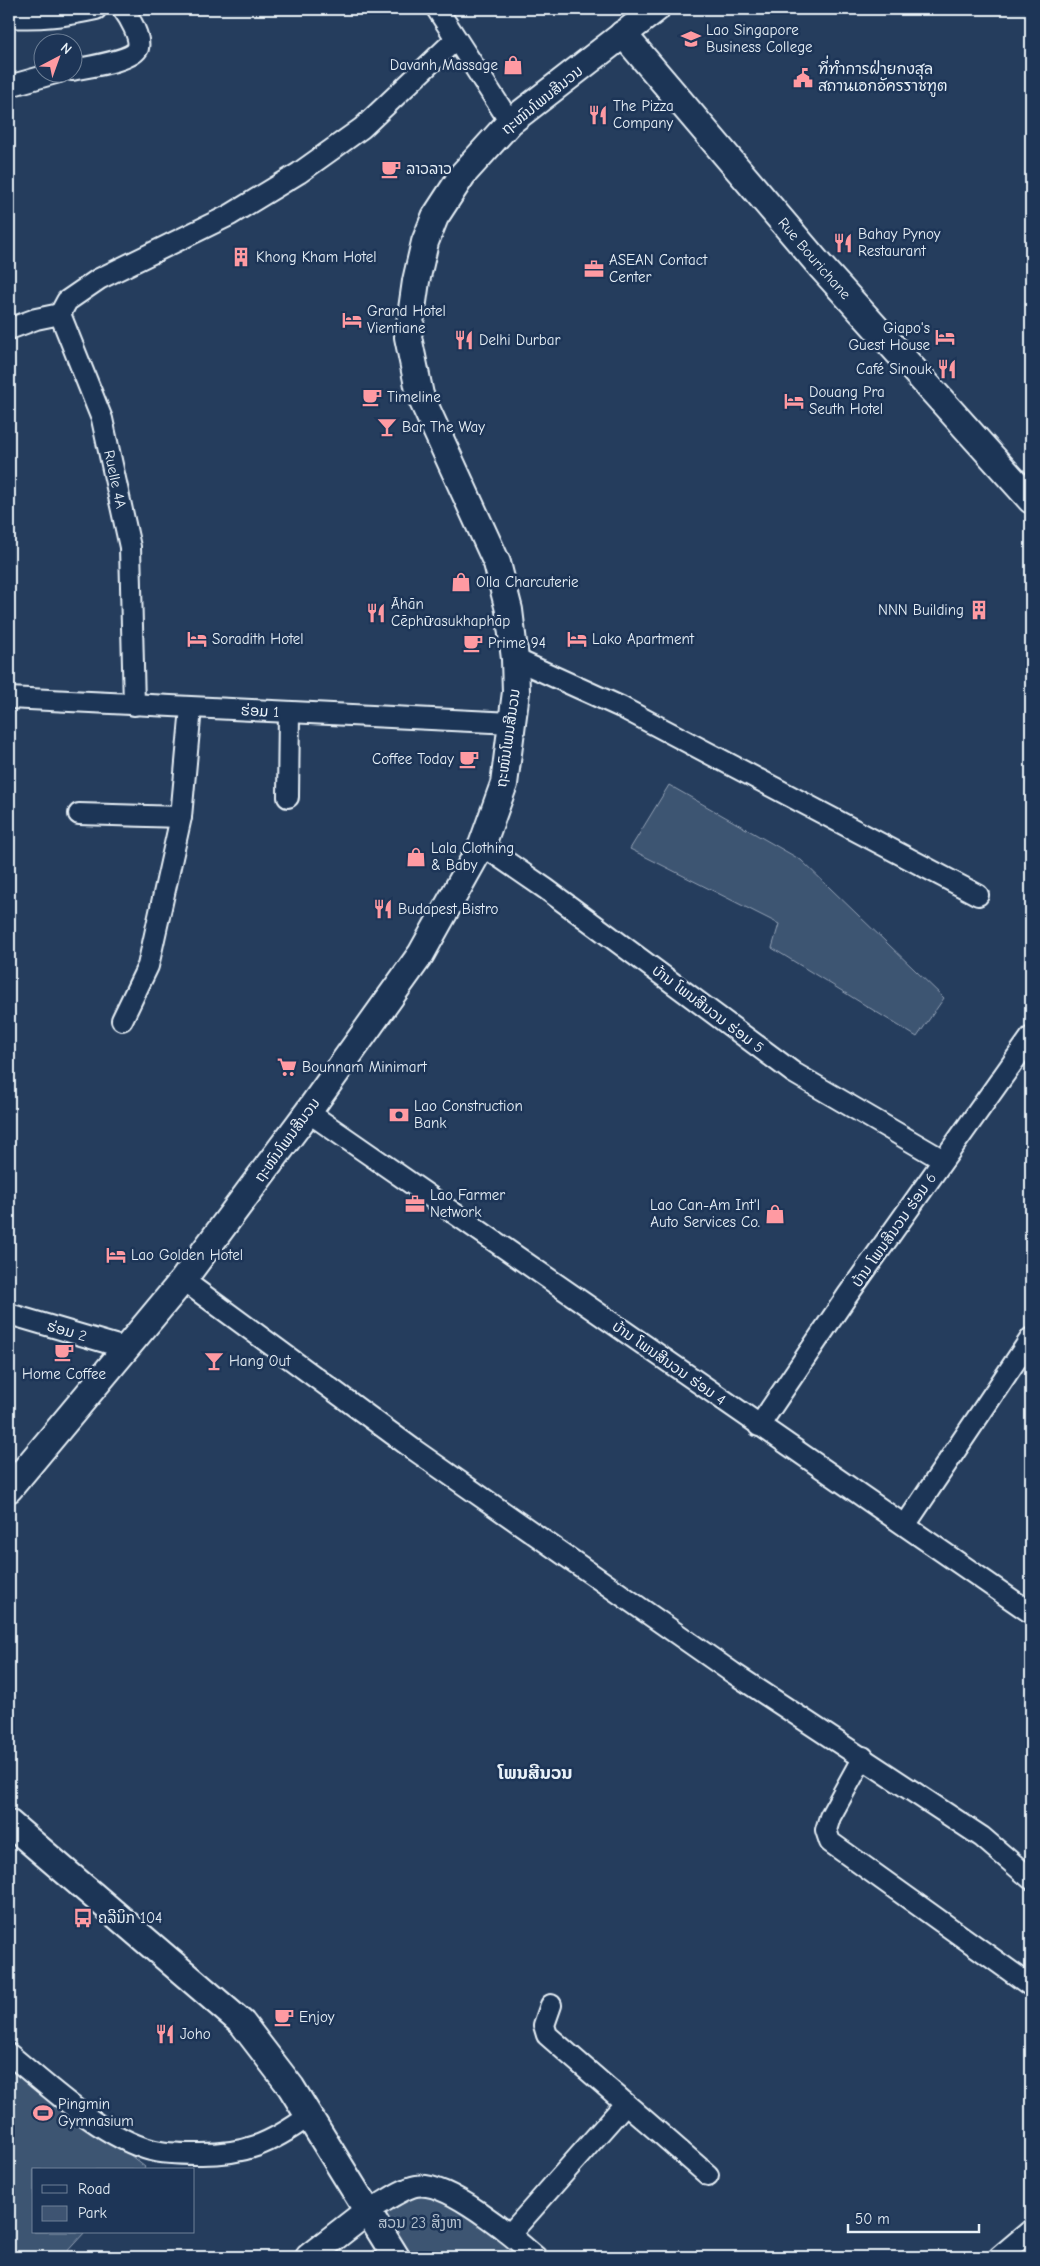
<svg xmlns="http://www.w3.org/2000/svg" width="1040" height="2266" viewBox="0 0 1040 2266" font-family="'Comic Neue','Noto Sans Lao','Playpen Sans Thai',sans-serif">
  <rect width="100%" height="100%" fill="#253d5d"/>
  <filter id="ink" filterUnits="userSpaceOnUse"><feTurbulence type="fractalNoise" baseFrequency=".02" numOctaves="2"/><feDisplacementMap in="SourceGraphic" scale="10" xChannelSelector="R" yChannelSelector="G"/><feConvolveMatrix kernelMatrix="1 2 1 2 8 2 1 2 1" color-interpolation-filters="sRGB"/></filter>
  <g filter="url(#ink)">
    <path fill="#3e5472" stroke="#93a2b5" d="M 669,785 L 801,860 L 944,998 L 917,1037 L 772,948 L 779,924 L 630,849 Z
      M 9,2058 L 145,2167 L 143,2170 L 34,2170 L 34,2232 L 85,2232 L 62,2257 L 9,2257 Z
      M 417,2187 L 455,2195 L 533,2257 L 396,2257 L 368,2211 Z"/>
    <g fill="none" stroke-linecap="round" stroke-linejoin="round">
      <defs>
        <g id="minor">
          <path d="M 437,9 L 510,122"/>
          <path d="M 9,17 C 41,19 64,16 96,9"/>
          <path d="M 72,70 C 86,67 133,61 138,48 C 141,37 129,17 123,9"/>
          <path d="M 9,86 L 59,72"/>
          <path d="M 60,314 L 67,301 L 99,279 L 230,215 L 299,173 L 362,128 L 456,39"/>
          <path id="s1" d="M 9,329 L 36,319 L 60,314 L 102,419 L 130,547 L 134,705"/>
          <path d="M 515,659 L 621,707 L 978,895"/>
          <path d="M 9,698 L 512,723"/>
          <path d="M 288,797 L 289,713"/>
          <path d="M 79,814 L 181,817"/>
          <path d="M 482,845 L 546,889 L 794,1073 L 943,1160"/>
          <path d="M 122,1020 L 148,966 L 181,817 L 191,708"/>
          <path d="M 308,1112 L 1031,1613"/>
          <path d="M 183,1280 L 413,1449 L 733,1673 L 982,1837 L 1031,1879"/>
          <path d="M 9,1314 L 125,1348"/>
          <path d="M 759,1426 L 847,1296 L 1031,1037"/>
          <path d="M 906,1524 L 1031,1338"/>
          <path d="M 863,1757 L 830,1817 L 826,1830 L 830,1842 L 1031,1986"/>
          <path d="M 551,2005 L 544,2025 L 547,2035 L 708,2175"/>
          <path d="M 9,2054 C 47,2085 103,2138 151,2150 C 165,2154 182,2154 196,2154 C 245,2155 270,2144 309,2116"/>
          <path d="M 368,2211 C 382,2204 401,2189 416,2186 C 446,2180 514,2237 536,2257"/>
          <path d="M 510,2234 L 625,2104"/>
          <path d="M 999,2257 L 1031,2230"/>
        </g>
        <g id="tertiary">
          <path id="s2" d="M 623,34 L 822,268 L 1031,500"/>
          <path d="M 9,1489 L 183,1280 L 308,1112 L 421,954 L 482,845 L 504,784 L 516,692 L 515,659 L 509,610 L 497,563 L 420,395 L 408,337 L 416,281 L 425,242 L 435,217 L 463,174 L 510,122 L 656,9"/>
          <path d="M 9,1823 L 242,2023 L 291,2087 L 396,2257"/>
          <path d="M 309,2257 L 368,2211"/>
        </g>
      </defs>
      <use href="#minor" stroke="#e8f1f8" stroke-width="24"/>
      <use href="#tertiary" stroke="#e8f1f8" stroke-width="30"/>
      <use href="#minor" stroke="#1d3557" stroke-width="20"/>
      <use href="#tertiary" stroke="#1d3557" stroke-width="26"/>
    </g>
  </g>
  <defs>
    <symbol id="school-bare" viewBox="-9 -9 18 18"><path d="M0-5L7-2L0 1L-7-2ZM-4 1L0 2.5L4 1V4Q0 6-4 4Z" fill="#ff9aa2" stroke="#1d3557" stroke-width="2.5" paint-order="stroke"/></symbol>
    <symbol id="shop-bare" viewBox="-9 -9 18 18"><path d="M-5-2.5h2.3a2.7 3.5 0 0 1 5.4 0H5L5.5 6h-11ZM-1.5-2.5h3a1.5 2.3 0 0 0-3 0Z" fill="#ff9aa2" stroke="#1d3557" stroke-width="2.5" paint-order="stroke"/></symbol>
    <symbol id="civic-bare" viewBox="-9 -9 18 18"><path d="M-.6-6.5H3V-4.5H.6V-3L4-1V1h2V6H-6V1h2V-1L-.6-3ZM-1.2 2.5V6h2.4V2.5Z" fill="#ff9aa2" stroke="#1d3557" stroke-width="2.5" paint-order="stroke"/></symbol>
    <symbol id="restaurant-bare" viewBox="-9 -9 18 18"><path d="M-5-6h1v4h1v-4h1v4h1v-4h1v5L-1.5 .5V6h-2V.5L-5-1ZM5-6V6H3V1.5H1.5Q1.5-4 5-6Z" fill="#ff9aa2" stroke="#1d3557" stroke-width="2.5" paint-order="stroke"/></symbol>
    <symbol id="cafe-bare" viewBox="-9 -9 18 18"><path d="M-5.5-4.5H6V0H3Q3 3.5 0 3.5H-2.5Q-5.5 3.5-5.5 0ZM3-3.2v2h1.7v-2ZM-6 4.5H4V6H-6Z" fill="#ff9aa2" stroke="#1d3557" stroke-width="2.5" paint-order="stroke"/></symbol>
    <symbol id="building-bare" viewBox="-9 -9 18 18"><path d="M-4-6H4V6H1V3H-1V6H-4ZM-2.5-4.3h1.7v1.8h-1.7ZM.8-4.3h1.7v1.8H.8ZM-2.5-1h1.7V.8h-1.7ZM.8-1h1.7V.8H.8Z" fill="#ff9aa2" stroke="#1d3557" stroke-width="2.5" paint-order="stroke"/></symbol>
    <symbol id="office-bare" viewBox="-9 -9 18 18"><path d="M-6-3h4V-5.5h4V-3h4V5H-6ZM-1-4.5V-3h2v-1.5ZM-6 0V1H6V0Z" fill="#ff9aa2" stroke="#1d3557" stroke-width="2.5" paint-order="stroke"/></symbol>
    <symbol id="hotel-bare" viewBox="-9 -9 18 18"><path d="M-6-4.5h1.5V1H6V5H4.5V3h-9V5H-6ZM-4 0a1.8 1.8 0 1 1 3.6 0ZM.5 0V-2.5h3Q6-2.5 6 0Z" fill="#ff9aa2" stroke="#1d3557" stroke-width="2.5" paint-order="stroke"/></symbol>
    <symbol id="bar-bare" viewBox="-9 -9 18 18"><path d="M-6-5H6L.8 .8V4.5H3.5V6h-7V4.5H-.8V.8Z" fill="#ff9aa2" stroke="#1d3557" stroke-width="2.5" paint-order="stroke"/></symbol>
    <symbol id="supermarket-bare" viewBox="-9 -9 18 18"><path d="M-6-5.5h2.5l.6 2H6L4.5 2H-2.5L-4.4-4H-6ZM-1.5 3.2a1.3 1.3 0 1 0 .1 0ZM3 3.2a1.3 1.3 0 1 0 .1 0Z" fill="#ff9aa2" stroke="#1d3557" stroke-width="2.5" paint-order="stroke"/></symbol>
    <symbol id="bank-bare" viewBox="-9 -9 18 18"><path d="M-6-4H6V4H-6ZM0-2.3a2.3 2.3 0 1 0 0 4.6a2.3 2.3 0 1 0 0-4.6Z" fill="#ff9aa2" stroke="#1d3557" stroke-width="2.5" paint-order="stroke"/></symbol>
    <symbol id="bus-bare" viewBox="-9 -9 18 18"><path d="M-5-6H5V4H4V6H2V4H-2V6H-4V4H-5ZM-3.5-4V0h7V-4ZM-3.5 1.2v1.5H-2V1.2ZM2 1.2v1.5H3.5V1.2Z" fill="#ff9aa2" stroke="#1d3557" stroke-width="2.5" paint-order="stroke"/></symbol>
    <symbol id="stadium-bare" viewBox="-9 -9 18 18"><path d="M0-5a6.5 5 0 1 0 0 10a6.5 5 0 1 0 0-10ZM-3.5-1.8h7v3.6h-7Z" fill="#ff9aa2" stroke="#1d3557" stroke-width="2.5" paint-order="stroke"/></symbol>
  </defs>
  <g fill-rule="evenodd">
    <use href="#school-bare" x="677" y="25" width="28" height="28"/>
    <use href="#shop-bare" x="499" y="51" width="28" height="28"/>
    <use href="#civic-bare" x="789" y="64" width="28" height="28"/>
    <use href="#restaurant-bare" x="584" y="101" width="28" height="28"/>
    <use href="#cafe-bare" x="377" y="155" width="28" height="28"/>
    <use href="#restaurant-bare" x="829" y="229" width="28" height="28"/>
    <use href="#building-bare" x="227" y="243" width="28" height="28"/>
    <use href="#office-bare" x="580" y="255" width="28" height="28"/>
    <use href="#hotel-bare" x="338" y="306" width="28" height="28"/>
    <use href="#hotel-bare" x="931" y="323" width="28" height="28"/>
    <use href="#restaurant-bare" x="450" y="326" width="28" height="28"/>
    <use href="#restaurant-bare" x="933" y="355" width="28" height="28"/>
    <use href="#cafe-bare" x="358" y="383" width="28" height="28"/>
    <use href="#hotel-bare" x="780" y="387" width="28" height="28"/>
    <use href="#bar-bare" x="373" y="413" width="28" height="28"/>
    <use href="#shop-bare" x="447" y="568" width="28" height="28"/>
    <use href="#building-bare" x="965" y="596" width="28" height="28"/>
    <use href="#restaurant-bare" x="362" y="599" width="28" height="28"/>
    <use href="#hotel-bare" x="183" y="625" width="28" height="28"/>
    <use href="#hotel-bare" x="563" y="625" width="28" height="28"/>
    <use href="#cafe-bare" x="459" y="629" width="28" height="28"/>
    <use href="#cafe-bare" x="455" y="745" width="28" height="28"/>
    <use href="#shop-bare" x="402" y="843" width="28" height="28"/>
    <use href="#restaurant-bare" x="369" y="895" width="28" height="28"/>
    <use href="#supermarket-bare" x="273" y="1053" width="28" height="28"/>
    <use href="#bank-bare" x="385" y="1101" width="28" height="28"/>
    <use href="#office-bare" x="401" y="1190" width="28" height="28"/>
    <use href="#shop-bare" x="761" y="1200" width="28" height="28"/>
    <use href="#hotel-bare" x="102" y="1241" width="28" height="28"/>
    <use href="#cafe-bare" x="50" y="1338" width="28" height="28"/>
    <use href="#bar-bare" x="200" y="1347" width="28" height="28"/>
    <use href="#bus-bare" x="69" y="1904" width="28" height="28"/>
    <use href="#cafe-bare" x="270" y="2003" width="28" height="28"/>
    <use href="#restaurant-bare" x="151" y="2020" width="28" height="28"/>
    <use href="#stadium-bare" x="29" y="2099" width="28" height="28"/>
  </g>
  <g text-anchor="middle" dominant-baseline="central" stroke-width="5" stroke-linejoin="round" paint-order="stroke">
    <g font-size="15" fill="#e8f1f8" stroke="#1d3557" text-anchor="start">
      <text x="706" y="30">Lao Singapore<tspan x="706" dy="17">Business College</tspan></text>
      <text x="498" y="65" text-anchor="end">Davanh Massage</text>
      <text x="818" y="69">ที่ทำการฝ่ายกงสุล<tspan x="818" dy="17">สถานเอกอัครราชทูต</tspan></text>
      <text x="613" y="106">The Pizza<tspan x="613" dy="17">Company</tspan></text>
      <text x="406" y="169">ລາວລາວ</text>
      <text x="858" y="234">Bahay Pynoy<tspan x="858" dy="17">Restaurant</tspan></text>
      <text x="256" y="257">Khong Kham Hotel</text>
      <text x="609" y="260">ASEAN Contact<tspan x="609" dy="17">Center</tspan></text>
      <text x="367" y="311">Grand Hotel<tspan x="367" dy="17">Vientiane</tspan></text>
      <text x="930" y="328" text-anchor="end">Giapo's<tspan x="930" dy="17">Guest House</tspan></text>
      <text x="479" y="340">Delhi Durbar</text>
      <text x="932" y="369" text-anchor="end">Café Sinouk</text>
      <text x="809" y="392">Douang Pra<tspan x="809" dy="17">Seuth Hotel</tspan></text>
      <text x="387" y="397">Timeline</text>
      <text x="402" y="427">Bar The Way</text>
      <text x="476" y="582">Olla Charcuterie</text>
      <text x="391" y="604">Āhān<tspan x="391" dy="17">Cēphư̄asukhaphāp</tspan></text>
      <text x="964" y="610" text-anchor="end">NNN Building</text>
      <text x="212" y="639">Soradith Hotel</text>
      <text x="592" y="639">Lako Apartment</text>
      <text x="488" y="643">Prime 94</text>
      <text x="454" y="759" text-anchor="end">Coffee Today</text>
      <text x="431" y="848">Lala Clothing<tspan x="431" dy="17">&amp; Baby</tspan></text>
      <text x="398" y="909">Budapest Bistro</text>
      <text x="302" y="1067">Bounnam Minimart</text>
      <text x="414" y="1106">Lao Construction<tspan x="414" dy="17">Bank</tspan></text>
      <text x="430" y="1195">Lao Farmer<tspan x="430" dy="17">Network</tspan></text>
      <text x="760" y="1205" text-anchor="end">Lao Can-Am Int'l<tspan x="760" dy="17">Auto Services Co.</tspan></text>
      <text x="131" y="1255">Lao Golden Hotel</text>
      <text x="229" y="1361">Hang Out</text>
      <text x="64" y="1374" text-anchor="middle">Home Coffee</text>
      <text x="98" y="1918">ຄລີນິກ 104</text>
      <text x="299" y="2017">Enjoy</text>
      <text x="180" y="2034">Joho</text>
      <text x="58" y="2104">Pingmin<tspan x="58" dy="17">Gymnasium</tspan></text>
    </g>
    <g font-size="15" fill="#e8f1f8" stroke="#1d3557">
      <text transform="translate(542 100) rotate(-39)">ຖະໜົນໂພນສີນວນ</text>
      <text stroke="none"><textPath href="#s2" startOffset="295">Rue Bourichane</textPath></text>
      <text stroke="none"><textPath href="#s1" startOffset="228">Ruelle 4A</textPath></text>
      <text transform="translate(260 711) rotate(3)">ຮ່ອມ 1</text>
      <text transform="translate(508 738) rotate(-82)">ຖະໜົນໂພນສີນວນ</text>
      <text transform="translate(708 1009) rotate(37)">ບ້ານ ໂພນສີນວນ ຮ່ອມ 5</text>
      <text transform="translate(287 1140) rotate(-54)">ຖະໜົນໂພນສີນວນ</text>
      <text transform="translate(894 1230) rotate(-55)">ບ້ານ ໂພນສີນວນ ຮ່ອມ 6</text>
      <text transform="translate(67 1331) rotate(16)">ຮ່ອມ 2</text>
      <text transform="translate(669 1363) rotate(35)">ບ້ານ ໂພນສີນວນ ຮ່ອມ 4</text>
    </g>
    <g font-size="15" fill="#b5c2d0" stroke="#1d3557">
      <text x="420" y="2223">ສວນ 23 ສິງຫາ</text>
    </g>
    <g font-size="18" font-weight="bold" fill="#e8f1f8" stroke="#1d3557">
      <text x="535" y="1773">ໂພນສີນວນ</text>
    </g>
  </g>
  <rect width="1040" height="2266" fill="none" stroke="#1d3557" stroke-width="30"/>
  <rect x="15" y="15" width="1010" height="2236" fill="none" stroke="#e8f1f8" stroke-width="2" filter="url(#ink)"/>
  <rect x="32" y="2168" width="162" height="65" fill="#1d3557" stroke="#6e8097"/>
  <rect x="42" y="2185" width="25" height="8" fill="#1d3557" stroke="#6e8097"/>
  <text x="78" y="2194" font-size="15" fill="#e8f1f8">Road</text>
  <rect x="42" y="2206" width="25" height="15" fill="#3e5472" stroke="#6e8097"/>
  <text x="78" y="2218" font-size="15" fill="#e8f1f8">Park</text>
  <g transform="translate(58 58) rotate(41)"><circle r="24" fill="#1d3557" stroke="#6e8097"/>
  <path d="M0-4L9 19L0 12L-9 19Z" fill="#ff9aa2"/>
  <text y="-8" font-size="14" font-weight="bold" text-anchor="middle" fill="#e8f1f8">N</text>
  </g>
  <path d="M848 2224v8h131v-8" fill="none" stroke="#e8f1f8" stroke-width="2.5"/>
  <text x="855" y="2224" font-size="15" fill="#e8f1f8" stroke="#1d3557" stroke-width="4" paint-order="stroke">50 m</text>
</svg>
